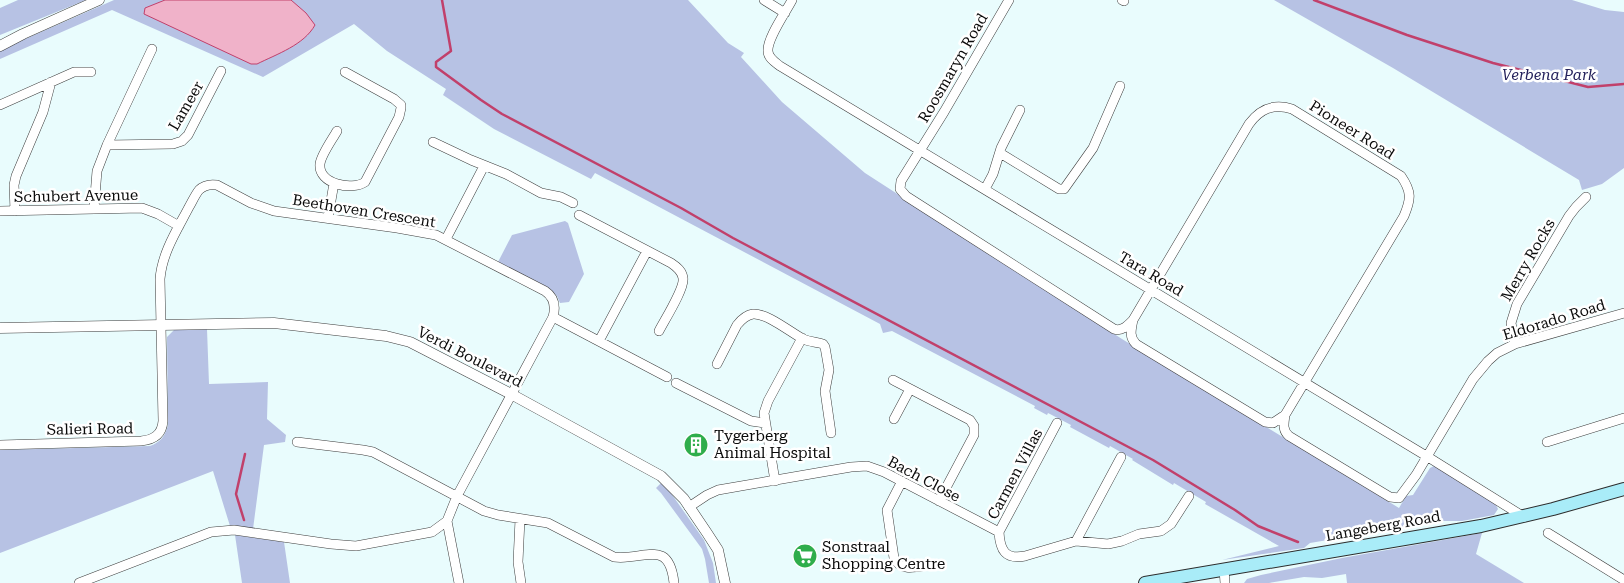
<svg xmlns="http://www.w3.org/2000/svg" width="1624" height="583" viewBox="0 0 1624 583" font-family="'Roboto Serif',serif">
  <rect width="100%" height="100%" fill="#e9fcfd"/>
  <path fill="#b7c2e4" d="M 18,0 L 86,0 L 0,35 L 0,8 Z
    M 114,0 L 688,0 L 728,43 L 744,53 L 741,57 L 782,102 L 865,173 L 1122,339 L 1399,508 L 1406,496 L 1413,495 L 1430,468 L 1434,466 L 1495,503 L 1498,509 L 1494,515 L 1462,521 L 1441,521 L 1310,543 L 1304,548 L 1222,560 L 1279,546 L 1205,504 L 1206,502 L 1174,483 L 1173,485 L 1132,460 L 1133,459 L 1110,446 L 1109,448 L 1070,427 L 1071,425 L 1048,413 L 1047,415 L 1034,408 L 1035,406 L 892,331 L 883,333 L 880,324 L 595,173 L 591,179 L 494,129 L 443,95 L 446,89 L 387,51 L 354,24 L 263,77 L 112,10 L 0,59 L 0,50 Z
    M 1274,0 L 1572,0 L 1605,10 L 1624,12 L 1624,168 L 1602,184 L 1582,190 L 1579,180 L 1393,68 Z
    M 565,221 L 568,223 L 584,274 L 569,302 L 560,303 L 557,296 L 550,289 L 498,262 L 512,235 Z
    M 207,329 L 209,384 L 268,382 L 267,419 L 286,435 L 285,442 L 264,445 L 253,529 L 230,526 L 213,471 L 0,553 L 0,450 L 150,446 C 161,442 165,436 168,425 L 167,337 L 174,330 Z
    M 661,483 L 668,489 L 704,540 L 713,563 L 716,583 L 709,583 L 705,559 L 702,549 L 661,493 L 656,488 Z
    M 1482,533 L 1476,554 L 1524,583 L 1347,583 L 1346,574 L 1322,578 L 1304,577 L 1269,583 L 1244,583 L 1247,579 L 1261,575 L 1342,558 Z
    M 235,535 L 284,542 L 290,583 L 242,583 Z"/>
  <path fill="#f0b2c9" stroke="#c1406b" d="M 165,0 L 291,0 L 306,13 L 315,25 C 304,45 277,54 257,64 L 251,64 L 144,14 L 145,8 Z"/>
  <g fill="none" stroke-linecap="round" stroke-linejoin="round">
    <path stroke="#c1406b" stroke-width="2.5" d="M 442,0 L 451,51 L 436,62 L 436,67 L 481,100 L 502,114 L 681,208 L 733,238 L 1153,460 L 1235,510 L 1258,526 L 1298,542
      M 1314,0 L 1407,35 L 1493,63 L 1588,87 L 1624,84
      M 244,520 L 236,494 L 245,454"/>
    <defs>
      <path id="minor" d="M 764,0 L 785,13
        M 792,0 C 786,12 767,38 768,51 C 768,58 775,62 780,66 L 1428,457 L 1524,517
        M 1009,0 L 944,112 L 901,181 L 900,189 L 906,196 L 1114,329 C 1122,332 1128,325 1133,320 L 1249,124 C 1260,109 1273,103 1292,109 L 1401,176 C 1412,192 1411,199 1404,216 L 1285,415 L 1273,423 L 1265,422 L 1136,344 C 1129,337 1131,330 1133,320
        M 1122,0 L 1124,1
        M 0,105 L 74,72 L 91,72
        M 337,131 C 332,140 321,155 320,164 C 318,184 352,191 365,182 L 399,117 L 401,108 L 401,105 L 394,99 L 345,72
        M 433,142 L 471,160 L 506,174 L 541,193 L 561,197 L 573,203
        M 107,145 L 173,144 L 182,141 L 188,135 L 221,71
        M 1000,153 L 1059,189 L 1064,189 L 1093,148 L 1120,86
        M 985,189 L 993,174 L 1001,148 L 1020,110
        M 94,208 L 97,171 L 107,145 L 152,49
        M 0,211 L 142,208 L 158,214 L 179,226
        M 15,211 L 14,185 L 16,176 L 43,112 L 51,82
        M 579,215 L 671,263 C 677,267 682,271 683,278 C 685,288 664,321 659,331
        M 328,218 L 334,183
        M 446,239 L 484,166
        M 553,317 L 667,377
        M 599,341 L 647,251
        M 1515,344 L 1511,323 L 1517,304 L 1569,216 L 1576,207 L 1586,197
        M 717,364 L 737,325 C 741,320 746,315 753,314 C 767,313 790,332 803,339 C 810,342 816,342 823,344 L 825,347 L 829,370 L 825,391 L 831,433
        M 893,380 L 970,420 L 974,426 L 974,435 L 939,501
        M 676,383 L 751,421 L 765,423
        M 1285,415 C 1284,423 1282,430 1289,436 L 1390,497 L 1399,498 L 1416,475 L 1473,379 L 1488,361 L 1497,353 L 1515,344 L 1624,313
        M 894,419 L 910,389
        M 1057,423 L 999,532 C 1000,550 1005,560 1025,556 L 1076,541 L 1108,544 L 1122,541 L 1139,534 L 1161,531 L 1171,524 L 1189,496
        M 297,442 L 363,450 L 373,452 L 484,511 L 498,515 L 548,523 L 614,557 C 644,561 669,537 674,583
        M 1547,442 L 1624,418
        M 0,445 L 141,441 C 153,440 162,435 163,421 L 160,279 C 162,253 177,230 189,207 C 192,202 195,195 199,190 C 204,185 210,184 217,185 L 251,203 L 274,211 L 397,228 L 436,235 L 545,291 C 554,297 556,306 553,317 L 457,496 L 447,521 L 432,532 L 356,546 L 331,544 L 234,530 L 211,532 L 79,583
        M 775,481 L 764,413 L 768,401 L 802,338
        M 902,481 L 887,510 L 894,558 C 901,572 916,567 929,565
        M 689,507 L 707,495 L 718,490 L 851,467 L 867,466 L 884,472 L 999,532
        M 520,519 L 518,562 L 521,583
        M 447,521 L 459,583
        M 1548,533 L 1624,580
        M 1076,541 L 1121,457
        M 1224,569 L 1225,583"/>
      <path id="tertiary" d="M 0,46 L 23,34 L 99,0
        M 0,328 L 274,323 L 386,336 L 410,342 L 511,394 L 661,476 L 684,499 L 707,533 L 718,550 L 725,583"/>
      <path id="secondary" d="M 1145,583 L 1481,526 L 1553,509 L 1624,489"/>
    </defs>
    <use href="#minor" stroke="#3d3d3d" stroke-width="10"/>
    <use href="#tertiary" stroke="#3d3d3d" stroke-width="11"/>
    <use href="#secondary" stroke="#2c2c2c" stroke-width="14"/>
    <use href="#minor" stroke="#fff" stroke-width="9"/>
    <use href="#tertiary" stroke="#fff" stroke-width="10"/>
    <use href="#secondary" stroke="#a9ecf8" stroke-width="12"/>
  </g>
  <defs>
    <symbol id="building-disc" viewBox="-11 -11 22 22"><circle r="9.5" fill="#2fad4b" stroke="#fff"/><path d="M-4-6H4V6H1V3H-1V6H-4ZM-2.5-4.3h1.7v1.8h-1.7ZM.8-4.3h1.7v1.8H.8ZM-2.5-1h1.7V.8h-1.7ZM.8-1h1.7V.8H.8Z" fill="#fff"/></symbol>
    <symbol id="supermarket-disc" viewBox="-11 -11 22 22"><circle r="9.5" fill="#2fad4b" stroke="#fff"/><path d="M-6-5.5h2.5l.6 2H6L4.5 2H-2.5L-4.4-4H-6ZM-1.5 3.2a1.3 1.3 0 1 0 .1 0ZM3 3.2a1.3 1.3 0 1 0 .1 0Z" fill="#fff"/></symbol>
  </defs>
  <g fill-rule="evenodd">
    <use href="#building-disc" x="682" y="431" width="28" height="28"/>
    <use href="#supermarket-disc" x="791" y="542" width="28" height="28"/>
  </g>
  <g text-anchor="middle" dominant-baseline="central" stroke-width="5" stroke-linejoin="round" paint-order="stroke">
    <g font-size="15" fill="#0a0a0a" stroke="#fff">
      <text transform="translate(953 68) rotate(-60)">Roosmaryn Road</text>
      <text transform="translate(186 106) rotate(-60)">Lameer</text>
      <text transform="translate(1352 130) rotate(32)">Pioneer Road</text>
      <text transform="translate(76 196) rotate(-1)">Schubert Avenue</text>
      <text transform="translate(364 211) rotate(9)">Beethoven Crescent</text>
      <text transform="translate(1528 260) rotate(-60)">Merry Rocks</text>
      <text transform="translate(1151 274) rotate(31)">Tara Road</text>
      <text transform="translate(1554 320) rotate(-17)">Eldorado Road</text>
      <text transform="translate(470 357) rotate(27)">Verdi Boulevard</text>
      <text transform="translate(90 429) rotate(-1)">Salieri Road</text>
      <text transform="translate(1015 474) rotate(-62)">Carmen Villas</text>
      <text transform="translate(924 479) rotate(28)">Bach Close</text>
      <text transform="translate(1383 526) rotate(-10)">Langeberg Road</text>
    </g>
    <g font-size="15" font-style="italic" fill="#24215b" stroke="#fff">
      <text x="1549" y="75">Verbena Park</text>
    </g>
    <g font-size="15" fill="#0a0a0a" stroke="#fff" text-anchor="start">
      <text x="714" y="436">Tygerberg<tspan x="714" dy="17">Animal Hospital</tspan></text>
      <text x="822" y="547">Sonstraal<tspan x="822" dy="17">Shopping Centre</tspan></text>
    </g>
  </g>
</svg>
